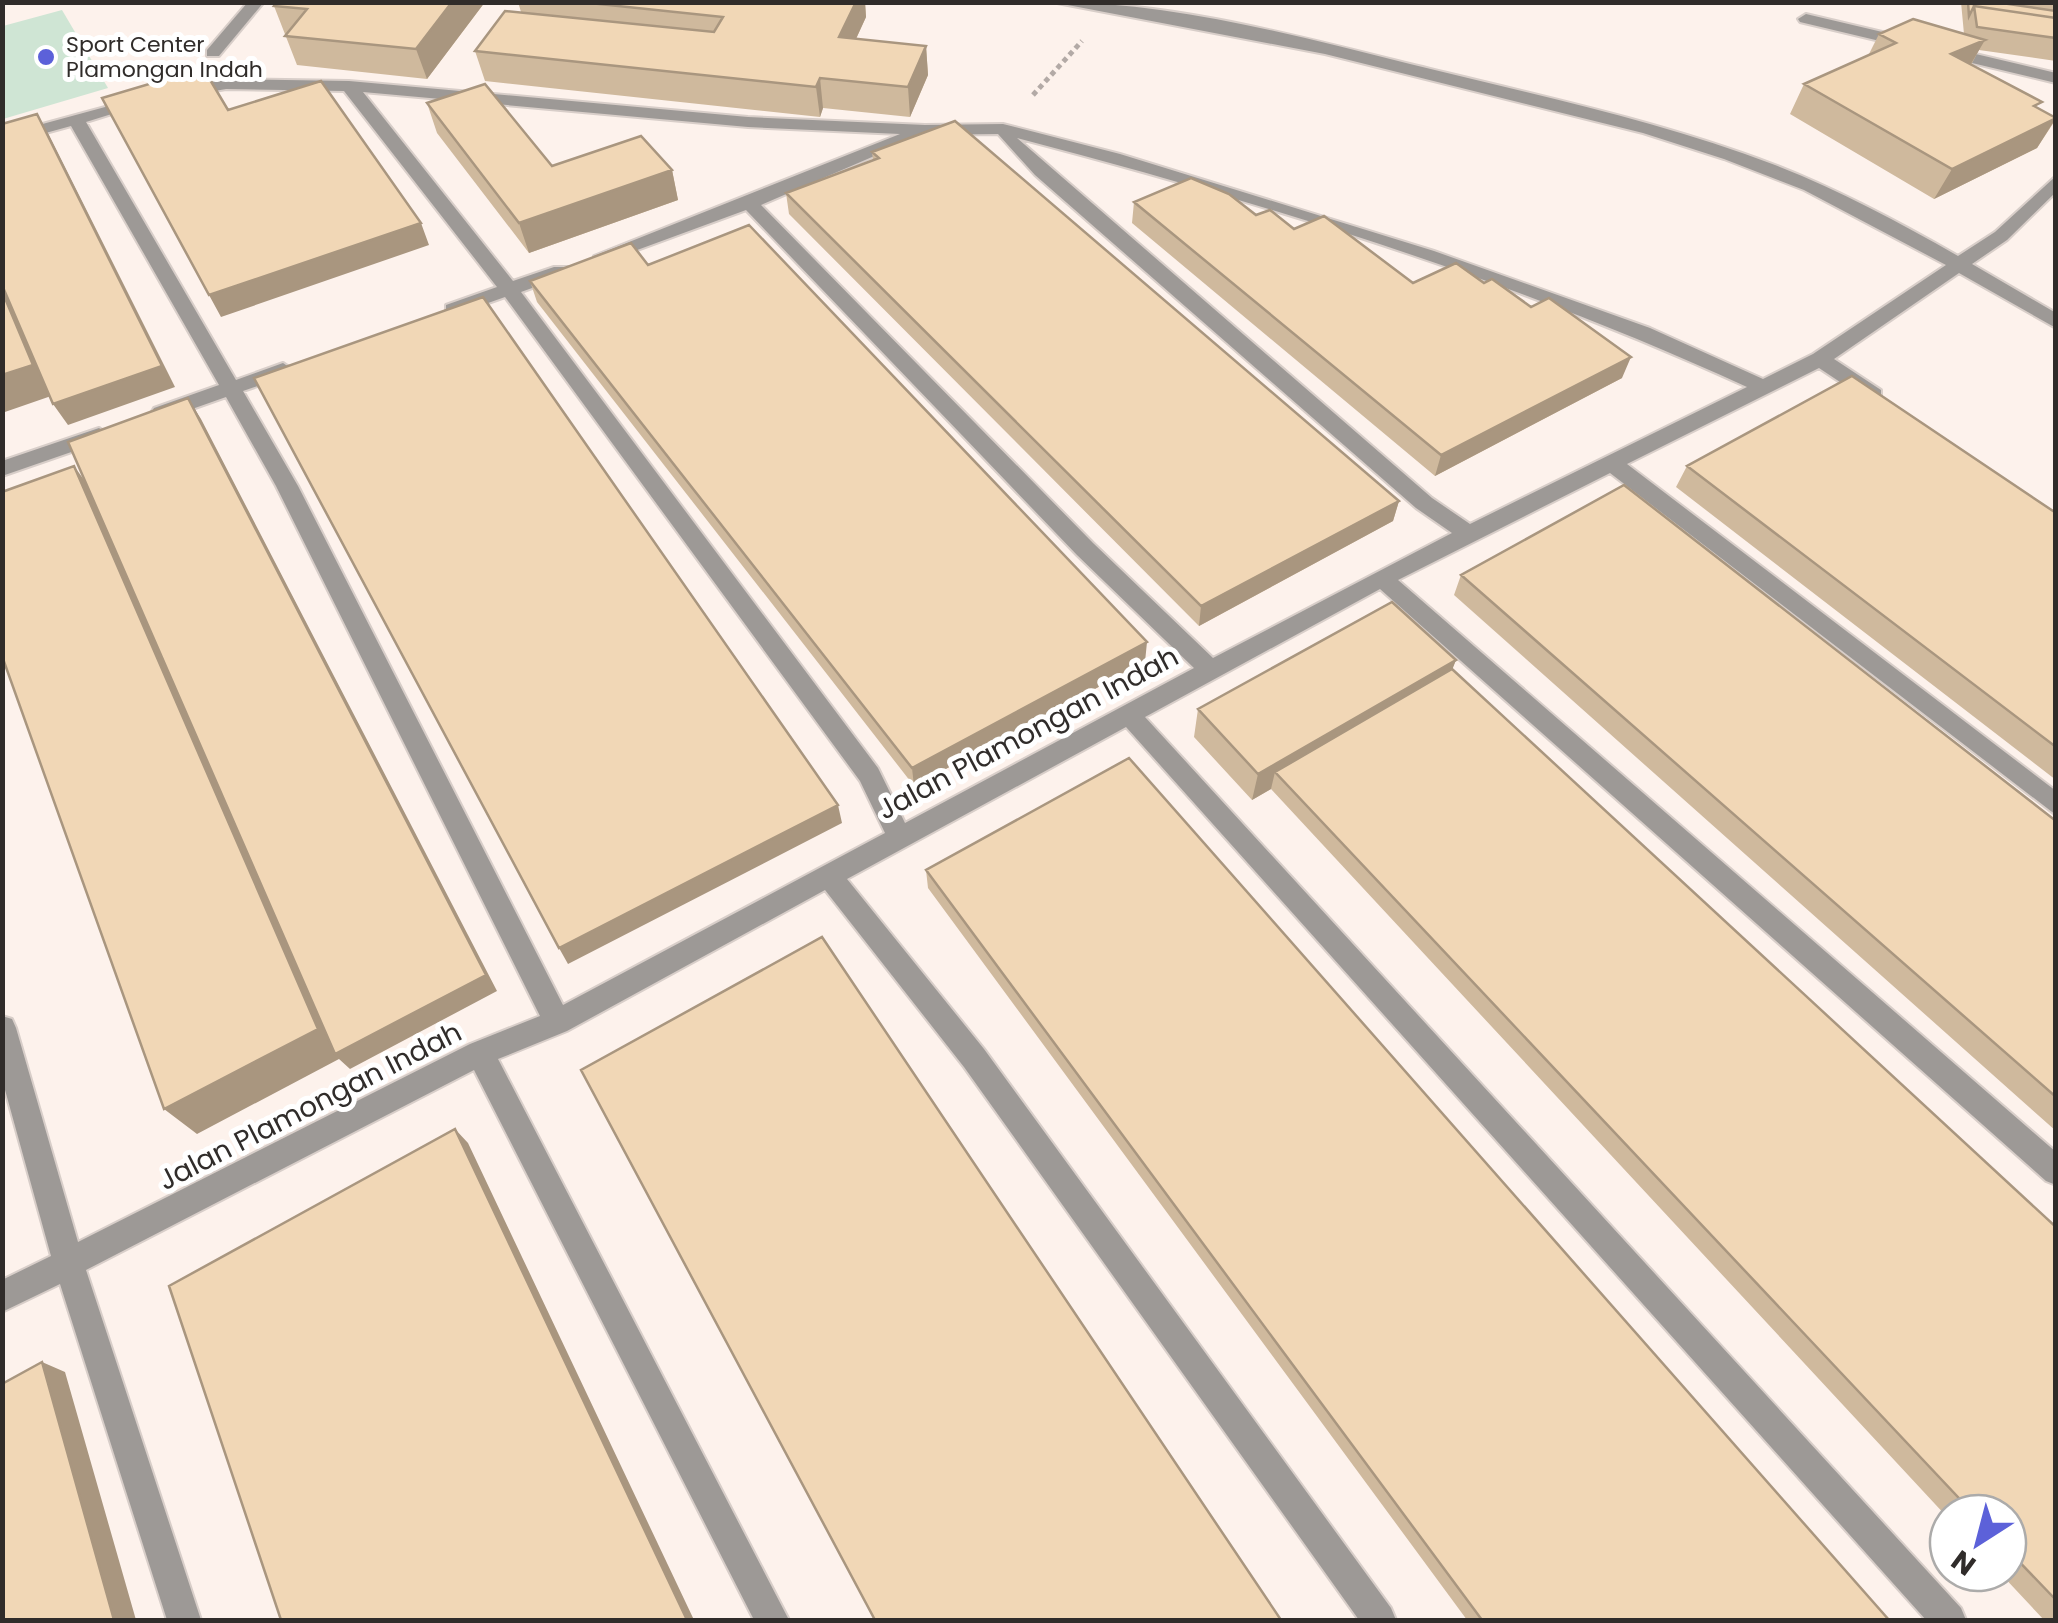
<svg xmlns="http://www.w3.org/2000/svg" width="2058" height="1623" viewBox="0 0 2058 1623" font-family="Poppins,sans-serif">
  <rect width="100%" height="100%" fill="#fdf2ec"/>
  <path fill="#cfe5d4" d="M 62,10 L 108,88 L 3,119 L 3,26 Z"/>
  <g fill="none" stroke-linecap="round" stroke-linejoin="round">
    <defs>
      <path id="lane" d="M 248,2 L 264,2 L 219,56 L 207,56 L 207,50 Z"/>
      <path id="street" d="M 1052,2 C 1172,2 1293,35 1410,64 C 1532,94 1657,120 1775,165 C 1839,190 1899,222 1958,256 L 1995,232 L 2056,176 L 2056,192 L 2007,240 L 1972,264 L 2056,313 L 2056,328 L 1959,273 L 1834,359 L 1881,390 L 1881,400 L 1867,400 L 1819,368 L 1627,464 L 2056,791 L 2056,815 L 1610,473 L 1398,580 L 2056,1152 L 2056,1185 L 2046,1181 L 1380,589 L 1145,717 L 1961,1608 L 1966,1620 L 1926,1620 L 1126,727 L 847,879 L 984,1049 L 1391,1608 L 1396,1620 L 1359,1620 L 964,1067 L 825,890 L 567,1031 L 498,1059 L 789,1620 L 754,1620 L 474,1070 L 86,1270 L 201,1620 L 167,1620 L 60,1284 L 2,1312 L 2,1280 L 51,1256 L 2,1079 L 2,1016 L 12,1019 L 16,1028 L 78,1242 L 470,1044 L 540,1016 L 276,486 L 226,397 L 161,420 L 151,413 L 154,408 L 219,385 L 71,126 L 2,145 L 2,135 L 142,97 L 150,102 L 86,122 L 236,380 L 283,363 L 293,370 L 290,375 L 243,391 L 298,486 L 563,1005 L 885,833 L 860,781 L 505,297 L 460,313 L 446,313 L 446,305 L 497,287 L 344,91 L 226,89 L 181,97 L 173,92 L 175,88 L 226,79 L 349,81 L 748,117 L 925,125 L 1003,124 L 1120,154 L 1434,251 L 1650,328 L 1763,379 L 1813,354 L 1946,265 L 1804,190 L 1724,159 L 1643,133 L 1325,54 ZM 363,92 L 748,127 L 900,134 L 594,256 L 596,260 L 610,260 L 746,210 L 1077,555 L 1194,668 L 905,823 L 878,768 L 521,292 L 568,275 L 568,267 L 554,267 L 513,281 ZM 998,134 L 1035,175 L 1416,508 L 1452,533 L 1213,658 L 1093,543 L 761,205 L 923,135 ZM 1017,138 C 1265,203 1514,280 1747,387 L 1470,524 L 1432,498 Z
        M 1806,14 L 2056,73 L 2056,83 L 1800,22 L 1798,19 Z
        M 99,428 L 109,435 L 106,440 L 2,476 L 2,461 Z"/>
    </defs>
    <use href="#lane" stroke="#d8cec9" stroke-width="4"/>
    <use href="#street" stroke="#d8cec9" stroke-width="4"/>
    <path stroke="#b3aaa6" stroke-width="5" stroke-dasharray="5 4" stroke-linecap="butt" d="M 1033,95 L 1082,41"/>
    <use href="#lane" fill="#9d9996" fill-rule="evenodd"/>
    <use href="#street" fill="#9d9996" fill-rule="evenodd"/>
  </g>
  <path fill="#cfb99d" d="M 485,2 L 427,79 L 297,65 L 274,6 Z
    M 518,2 L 865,2 L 866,17 L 856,39 L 926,46 L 928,75 L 910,117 L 823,108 L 820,117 L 485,81 L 475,51 L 521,12 Z
    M 1961,2 L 2056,2 L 2056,61 L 1979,50 L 1971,65 L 2056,119 L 2037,148 L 1934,199 L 1790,114 L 1804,84 L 1868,56 L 1879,34 L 1964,34 Z
    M 427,103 L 552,166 L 672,170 L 678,200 L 529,253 L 437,133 Z
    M 872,152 L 1399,501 L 1393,521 L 1199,626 L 789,214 L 786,193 L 873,160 Z
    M 1134,202 L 1256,215 L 1294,229 L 1413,283 L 1484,283 L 1622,378 L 1435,476 L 1132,223 Z
    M 648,265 L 1145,662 L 914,786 L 537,302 L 530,281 Z
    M 1687,466 L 2056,513 L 2056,780 L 1676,487 Z
    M 1461,575 L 2056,821 L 2056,1131 L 1454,595 Z
    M 1456,660 L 1452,669 L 2056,1227 L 2056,1620 L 2044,1620 L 2000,1573 L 2008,1573 L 2008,1513 L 1948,1513 L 1948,1518 L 1271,789 L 1252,800 L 1194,737 L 1198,709 Z
    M 926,870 L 1889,1620 L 1467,1620 L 928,888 Z"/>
  <path fill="#a9967f" d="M 452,2 L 485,2 L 427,79 L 416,49 Z
    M 856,2 L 865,2 L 866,17 L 843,67 L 839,37 Z
    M 1985,40 L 1968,69 L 1951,54 Z
    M 926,46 L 928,75 L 910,117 L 908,87 Z
    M 820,78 L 823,108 L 820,117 L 816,87 Z
    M 37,114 L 49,135 L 175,387 L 68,425 L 53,404 Z
    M 2056,118 L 2037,148 L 1934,199 L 1952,169 Z
    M 672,170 L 678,200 L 529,253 L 519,223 Z
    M 421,223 L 429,245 L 221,317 L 209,295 Z
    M 2,272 L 54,395 L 2,413 Z
    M 1631,357 L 1622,378 L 1435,476 L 1441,455 Z
    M 188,398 L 201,419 L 497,991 L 350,1069 L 339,1059 L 197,1134 L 164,1109 L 74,466 L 100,502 Z
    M 1399,501 L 1393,521 L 1199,626 L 1201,606 Z
    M 1147,642 L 1145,662 L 914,786 L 912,768 Z
    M 1456,660 L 1445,688 L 1275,772 L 1271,789 L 1252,800 L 1258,774 Z
    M 838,805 L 842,823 L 568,964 L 559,948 Z
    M 455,1129 L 468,1143 L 694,1620 L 687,1620 Z
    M 42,1362 L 65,1372 L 136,1620 L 114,1620 Z"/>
  <path fill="#f1d7b6" stroke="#a9967f" stroke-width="2.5" d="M 277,2 L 452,2 L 416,49 L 285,36 L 307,9 L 274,6 Z
    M 580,2 L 856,2 L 839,37 L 926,46 L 908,87 L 820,78 L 816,87 L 475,51 L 505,11 L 714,32 L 723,17 Z
    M 1968,2 L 1995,2 L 2056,11 L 2056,18 L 1974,6 L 1969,16 Z
    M 1974,6 L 2056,18 L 2056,38 L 1977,27 Z
    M 1913,19 L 1985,40 L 1951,54 L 2042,102 L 2034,106 L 2056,118 L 1952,169 L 1804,84 L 1896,43 L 1879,34 Z
    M 203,68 L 228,110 L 321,81 L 421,223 L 209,295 L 102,98 Z
    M 485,84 L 552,166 L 641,136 L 672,170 L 519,223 L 427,103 Z
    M 37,114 L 162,366 L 53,404 L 2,285 L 2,124 Z
    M 955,121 L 1399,501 L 1201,606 L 786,193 L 879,158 L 872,152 Z
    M 1191,178 L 1229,194 L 1256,215 L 1270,210 L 1294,229 L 1324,216 L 1413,283 L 1456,263 L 1484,283 L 1492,279 L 1531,307 L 1549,298 L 1631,357 L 1441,455 L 1134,202 Z
    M 749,225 L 1147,642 L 912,768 L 530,281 L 631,243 L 648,265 Z
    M 2,291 L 33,365 L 2,375 Z
    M 483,297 L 838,805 L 559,948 L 254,378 Z
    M 1852,376 L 2056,513 L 2056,747 L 1687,466 Z
    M 188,398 L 486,975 L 335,1054 L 68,442 Z
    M 74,466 L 318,1029 L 164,1109 L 2,656 L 2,492 Z
    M 1624,485 L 2056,821 L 2056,1097 L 1461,575 Z
    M 1392,602 L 1456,660 L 1258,774 L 1198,709 Z
    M 1452,669 L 2056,1227 L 2056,1600 L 2008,1550 L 2008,1513 L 1973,1513 L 1275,772 Z
    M 1129,758 L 1889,1620 L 1482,1620 L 926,870 Z
    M 822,937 L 1281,1620 L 875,1620 L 581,1070 Z
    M 455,1129 L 687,1620 L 281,1620 L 169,1286 Z
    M 42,1362 L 114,1620 L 2,1620 L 2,1384 Z"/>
  <circle fill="#5c61d9" stroke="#fff" stroke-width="4" cx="46" cy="57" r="10"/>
  <g text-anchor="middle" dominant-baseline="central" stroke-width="10" stroke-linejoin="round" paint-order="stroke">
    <g font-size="22" fill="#302c2a" stroke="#fff" text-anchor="start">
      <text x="66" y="44">Sport Center<tspan x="66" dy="25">Plamongan Indah</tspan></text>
    </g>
    <g font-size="28" fill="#302c2a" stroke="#fff">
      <text transform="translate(1028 733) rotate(-28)">Jalan Plamongan Indah</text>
      <text transform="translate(310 1106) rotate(-27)">Jalan Plamongan Indah</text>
    </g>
  </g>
  <rect width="2058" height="1623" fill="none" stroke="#302c2a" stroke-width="10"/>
  <g transform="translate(1978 1543) rotate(216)"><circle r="48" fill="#ffffff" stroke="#acabaa" stroke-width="2.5"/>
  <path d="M0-8L18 38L0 25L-18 38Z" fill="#5c61d9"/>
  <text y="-15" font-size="28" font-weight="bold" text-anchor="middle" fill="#302c2a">N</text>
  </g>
</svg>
